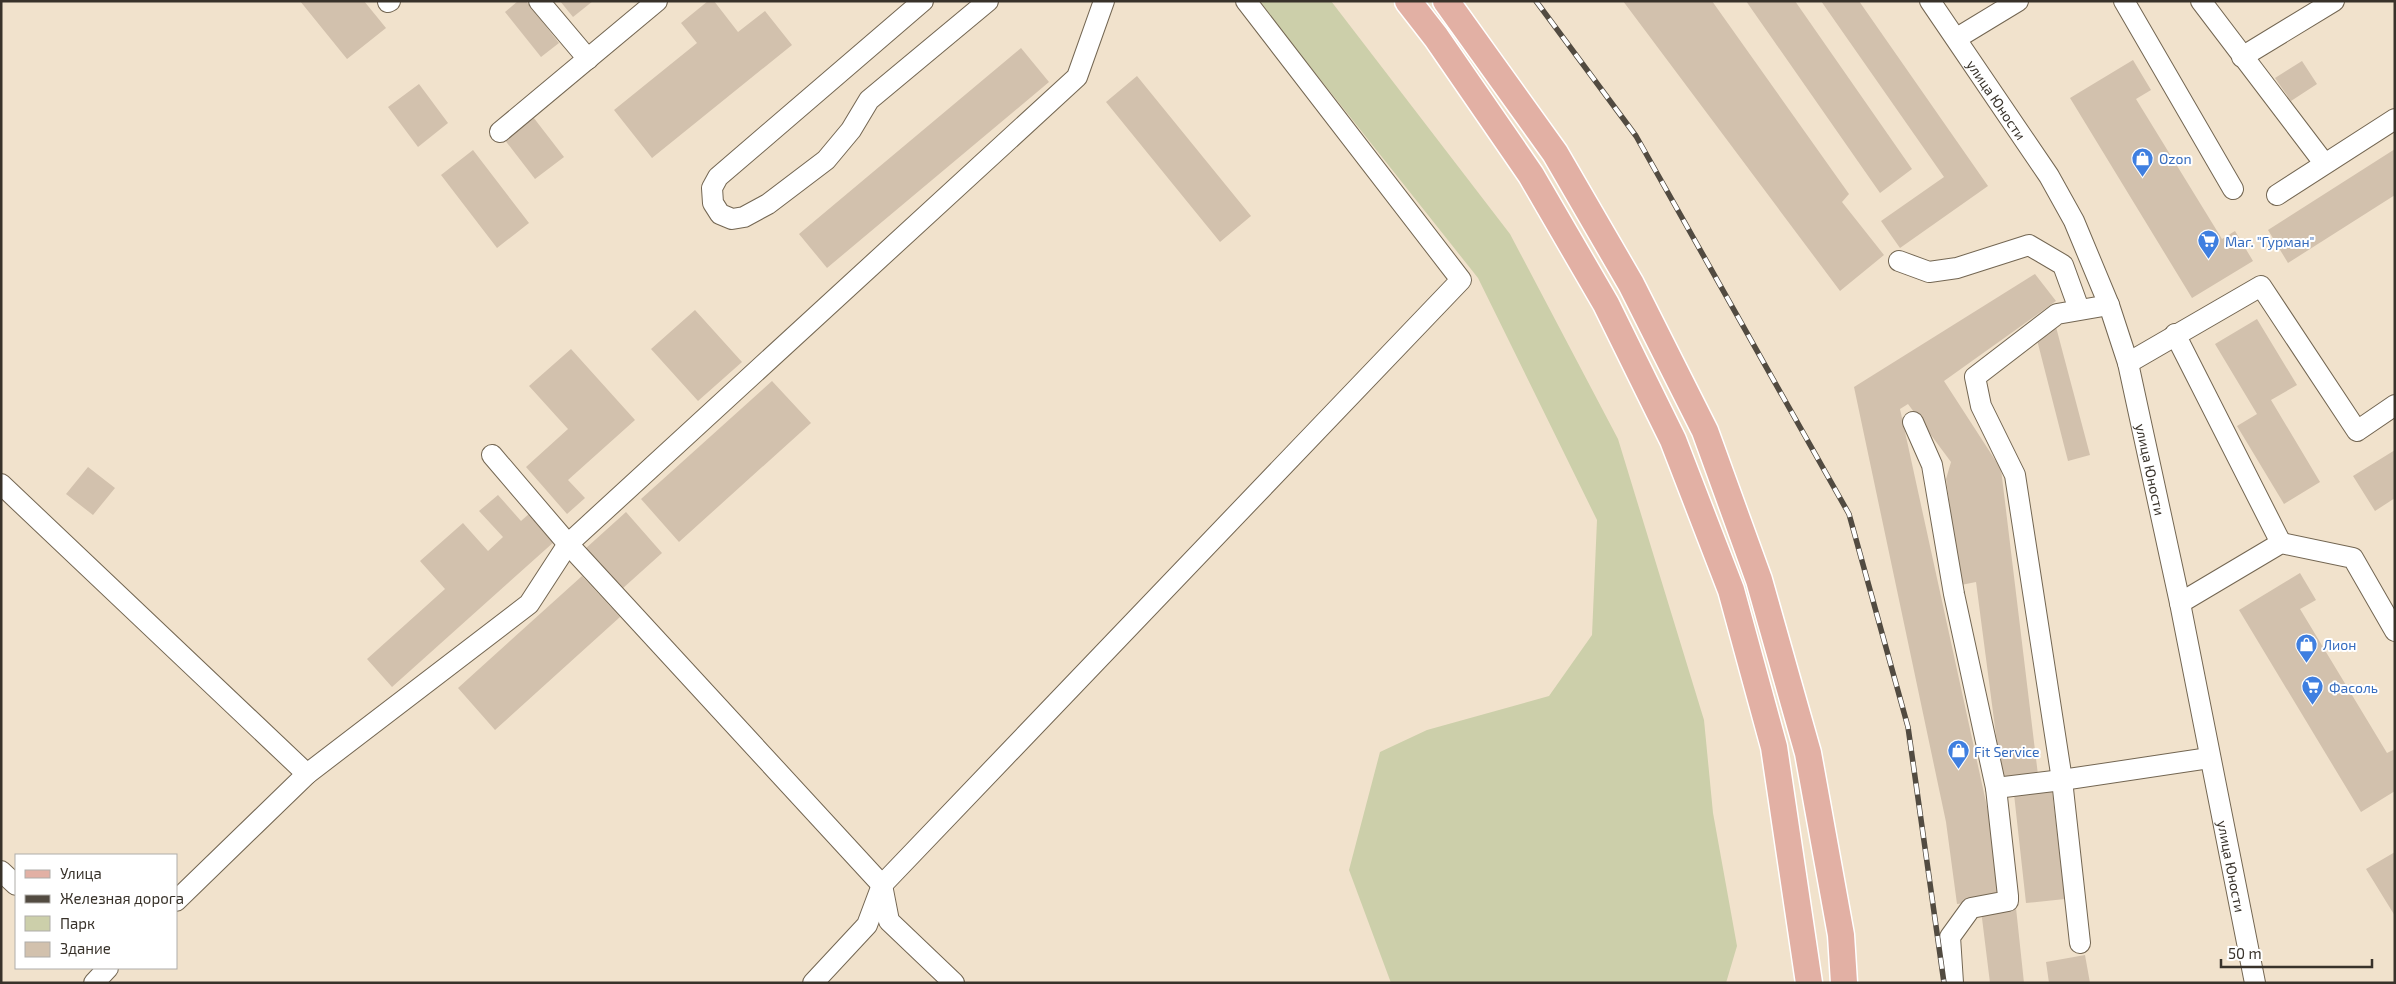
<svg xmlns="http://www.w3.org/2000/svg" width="2396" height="984" viewBox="0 0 2396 984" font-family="'Exo 2',sans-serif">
  <rect width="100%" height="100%" fill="#f1e2cc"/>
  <path fill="#cccfaa" d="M 1258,1 L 1331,1 L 1510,234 L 1618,439 L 1704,720 L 1713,813 L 1737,946 L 1726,983 L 1391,983 L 1349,870 L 1380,752 L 1427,730 L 1549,696 L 1592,635 L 1597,520 L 1478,278 Z"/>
  <path fill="#d2c1ad" d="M 300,1 L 364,1 L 386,28 L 347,59 Z
    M 518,1 L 526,1 L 559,43 L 541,57 L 505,12 Z
    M 560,1 L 593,1 L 573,17 Z
    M 708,1 L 714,1 L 738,32 L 765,11 L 792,45 L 652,158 L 614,110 L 697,43 L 681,23 Z
    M 1623,1 L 1712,1 L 1849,194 L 1842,202 L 1884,255 L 1840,291 Z
    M 1746,1 L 1795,1 L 1912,169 L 1880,193 Z
    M 1821,1 L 1859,1 L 1988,186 L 1900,248 L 1881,221 L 1944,177 Z
    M 1021,48 L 1049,82 L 827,268 L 799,234 Z
    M 2133,60 L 2151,90 L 2136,99 L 2222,239 L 2235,231 L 2253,261 L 2192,298 L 2070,98 Z
    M 2302,61 L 2317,84 L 2291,101 L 2275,78 Z
    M 1137,76 L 1251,216 L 1220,242 L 1106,102 Z
    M 419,84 L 448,123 L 418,147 L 388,107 Z
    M 530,113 L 564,157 L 535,179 L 501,135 Z
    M 2395,149 L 2395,195 L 2288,263 L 2268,230 Z
    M 473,150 L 529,223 L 497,248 L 441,175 Z
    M 2035,274 L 2056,301 L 1944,381 L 2001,469 L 2038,775 L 2002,781 L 1976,582 L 1961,585 L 1946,479 L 1951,462 L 1908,404 L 1900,409 L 1989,816 L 1999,899 L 1957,904 L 1946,822 L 1854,387 Z
    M 695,310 L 742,362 L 698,401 L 651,349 Z
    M 2257,319 L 2297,385 L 2271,400 L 2320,482 L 2284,504 L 2237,426 L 2257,414 L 2215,344 Z
    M 2056,327 L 2090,455 L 2068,461 L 2035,332 Z
    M 571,349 L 635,420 L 568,480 L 585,498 L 567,514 L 526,467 L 568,429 L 529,386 Z
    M 772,381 L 811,423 L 679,542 L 641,499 Z
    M 2395,450 L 2395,498 L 2375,511 L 2353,476 Z
    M 88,467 L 115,488 L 93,515 L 66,494 Z
    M 498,495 L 521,521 L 530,513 L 555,541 L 392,687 L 367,659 L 445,589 L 420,561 L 463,523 L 488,551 L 503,537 L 479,511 Z
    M 626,512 L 662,553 L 622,589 L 585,549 Z
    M 2300,573 L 2316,600 L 2300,609 L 2387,753 L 2395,749 L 2395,791 L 2361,812 L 2239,610 Z
    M 582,576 L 620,617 L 495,730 L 458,688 Z
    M 2052,790 L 2065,899 L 2026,903 L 2014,794 Z
    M 2395,852 L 2395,916 L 2366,869 Z
    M 2016,908 L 2024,983 L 1990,983 L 1981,910 Z
    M 2085,955 L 2090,983 L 2049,983 L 2046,962 Z"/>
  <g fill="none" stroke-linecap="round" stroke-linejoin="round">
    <defs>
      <g id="minor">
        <path d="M 539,1 L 588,59"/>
        <path d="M 923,1 L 718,177 L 712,188 L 713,203 L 720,214 L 732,219 L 744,217 L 768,204 L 826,160 L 851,130 L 869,100 L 988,1"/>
        <path id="s1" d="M 1930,1 L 2049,176 L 2074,221 L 2109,305 L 2128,363 L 2180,603 L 2255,983"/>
        <path d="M 2124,1 L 2233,189"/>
        <path d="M 2201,1 L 2324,163"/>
        <path d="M 388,2 L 390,1"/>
        <path d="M 1957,38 L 2018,1"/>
        <path d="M 2242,57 L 2334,1"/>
        <path d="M 500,132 L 657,1"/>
        <path d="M 2277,195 L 2395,119"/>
        <path d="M 1899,261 L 1929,272 L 1957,268 L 2029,245 L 2063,265 L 2079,309"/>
        <path d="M 2175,334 L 2281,543"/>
        <path d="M 2128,363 L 2261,286 L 2357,431 L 2395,405"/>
        <path d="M 1913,422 L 1932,465 L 1954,594 L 1996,788 L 2008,896 L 2008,901 L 1971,908 L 1950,937 L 1953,983"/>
        <path d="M 492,455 L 568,544 L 882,885 L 1461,280 L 1246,1"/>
        <path d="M 1,484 L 307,774"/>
        <path d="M 2180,603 L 2281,543 L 2353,558 L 2395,631"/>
        <path d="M 1996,788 L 2062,780 L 2209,758"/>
        <path d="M 1,871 L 16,885"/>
        <path d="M 882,885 L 889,921 L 954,983"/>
        <path d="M 176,901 L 307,774 L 529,604 L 568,544 L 1077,77 L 1104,1"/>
        <path d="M 2080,943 L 2062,780 L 2015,475 L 1981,406 L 1975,377 L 2057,314 L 2109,305"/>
        <path d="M 94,983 L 108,968"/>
        <path d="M 813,983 L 867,925 L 882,885"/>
      </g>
      <path id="major" d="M 1408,1 L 1436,37 L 1531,175 L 1606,304 L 1673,440 L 1731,590 L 1774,747 L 1809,983
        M 1446,1 L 1555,153 L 1631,284 L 1705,431 L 1759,580 L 1808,753 L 1841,935 L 1844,983"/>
    </defs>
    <use href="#minor" stroke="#736652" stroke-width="22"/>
    <use href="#major" stroke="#fff" stroke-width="29"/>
    <use href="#minor" stroke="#fff" stroke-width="20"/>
    <use href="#major" stroke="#e2b0a4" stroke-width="26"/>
    <defs>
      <path id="rail" d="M 1536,1 L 1636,136 L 1849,514 L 1908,727 L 1944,983"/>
    </defs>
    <use href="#rail" stroke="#524b41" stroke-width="5.5"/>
    <use href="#rail" stroke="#fff" stroke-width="4" stroke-dasharray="11" stroke-linecap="butt"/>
  </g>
  <defs>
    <symbol id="shop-pin" viewBox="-11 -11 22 30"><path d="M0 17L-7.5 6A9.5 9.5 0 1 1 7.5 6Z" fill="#3f7fe0" stroke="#fff"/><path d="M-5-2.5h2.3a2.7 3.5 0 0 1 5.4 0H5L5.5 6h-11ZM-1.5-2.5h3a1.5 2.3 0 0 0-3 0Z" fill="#fff"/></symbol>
    <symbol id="supermarket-pin" viewBox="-11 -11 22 30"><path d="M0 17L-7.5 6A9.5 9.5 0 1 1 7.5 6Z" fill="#3f7fe0" stroke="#fff"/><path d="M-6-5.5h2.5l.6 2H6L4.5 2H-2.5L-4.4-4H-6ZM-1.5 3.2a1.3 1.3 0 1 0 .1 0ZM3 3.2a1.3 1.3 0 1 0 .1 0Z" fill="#fff"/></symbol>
  </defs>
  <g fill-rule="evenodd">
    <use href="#shop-pin" x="2130" y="146" width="25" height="34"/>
    <use href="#supermarket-pin" x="2196" y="228" width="25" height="34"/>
    <use href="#shop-pin" x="2294" y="632" width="25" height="34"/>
    <use href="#supermarket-pin" x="2300" y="674" width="25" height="34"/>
    <use href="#shop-pin" x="1946" y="738" width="25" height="34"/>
  </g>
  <g text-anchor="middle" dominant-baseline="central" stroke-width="4" stroke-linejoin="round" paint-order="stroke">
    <g font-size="14" fill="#38322a" stroke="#fff">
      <text stroke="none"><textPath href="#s1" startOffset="119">улица Юности</textPath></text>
      <text stroke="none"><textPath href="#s1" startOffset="524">улица Юности</textPath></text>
      <text stroke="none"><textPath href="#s1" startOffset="929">улица Юности</textPath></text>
    </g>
    <g font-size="14" fill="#366cbe" stroke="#fff" text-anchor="start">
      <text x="2159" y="158">Ozon</text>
      <text x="2225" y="241">Маг. "Гурман"</text>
      <text x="2323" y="644">Лион</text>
      <text x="2329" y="687">Фасоль</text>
      <text x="1974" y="751">Fit Service</text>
    </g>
  </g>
  <rect width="2396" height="984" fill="none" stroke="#38322a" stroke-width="5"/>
  <rect x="15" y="854" width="162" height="115" fill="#ffffff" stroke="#afadaa"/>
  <rect x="25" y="870" width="25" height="8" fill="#e2b0a4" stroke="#afadaa"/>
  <text x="60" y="879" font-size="15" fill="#38322a">Улица</text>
  <rect x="25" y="895" width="25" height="8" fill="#524b41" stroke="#afadaa"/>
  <text x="60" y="904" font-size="15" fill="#38322a">Железная дорога</text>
  <rect x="25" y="916" width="25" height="15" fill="#cccfaa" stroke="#afadaa"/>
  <text x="60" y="929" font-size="15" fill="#38322a">Парк</text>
  <rect x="25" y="942" width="25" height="15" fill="#d2c1ad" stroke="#afadaa"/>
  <text x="60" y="954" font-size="15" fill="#38322a">Здание</text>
  <path d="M2221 959v8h151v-8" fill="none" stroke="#38322a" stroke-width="2.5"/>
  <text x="2228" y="959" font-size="15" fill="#38322a" stroke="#ffffff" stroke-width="4" paint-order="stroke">50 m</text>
</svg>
